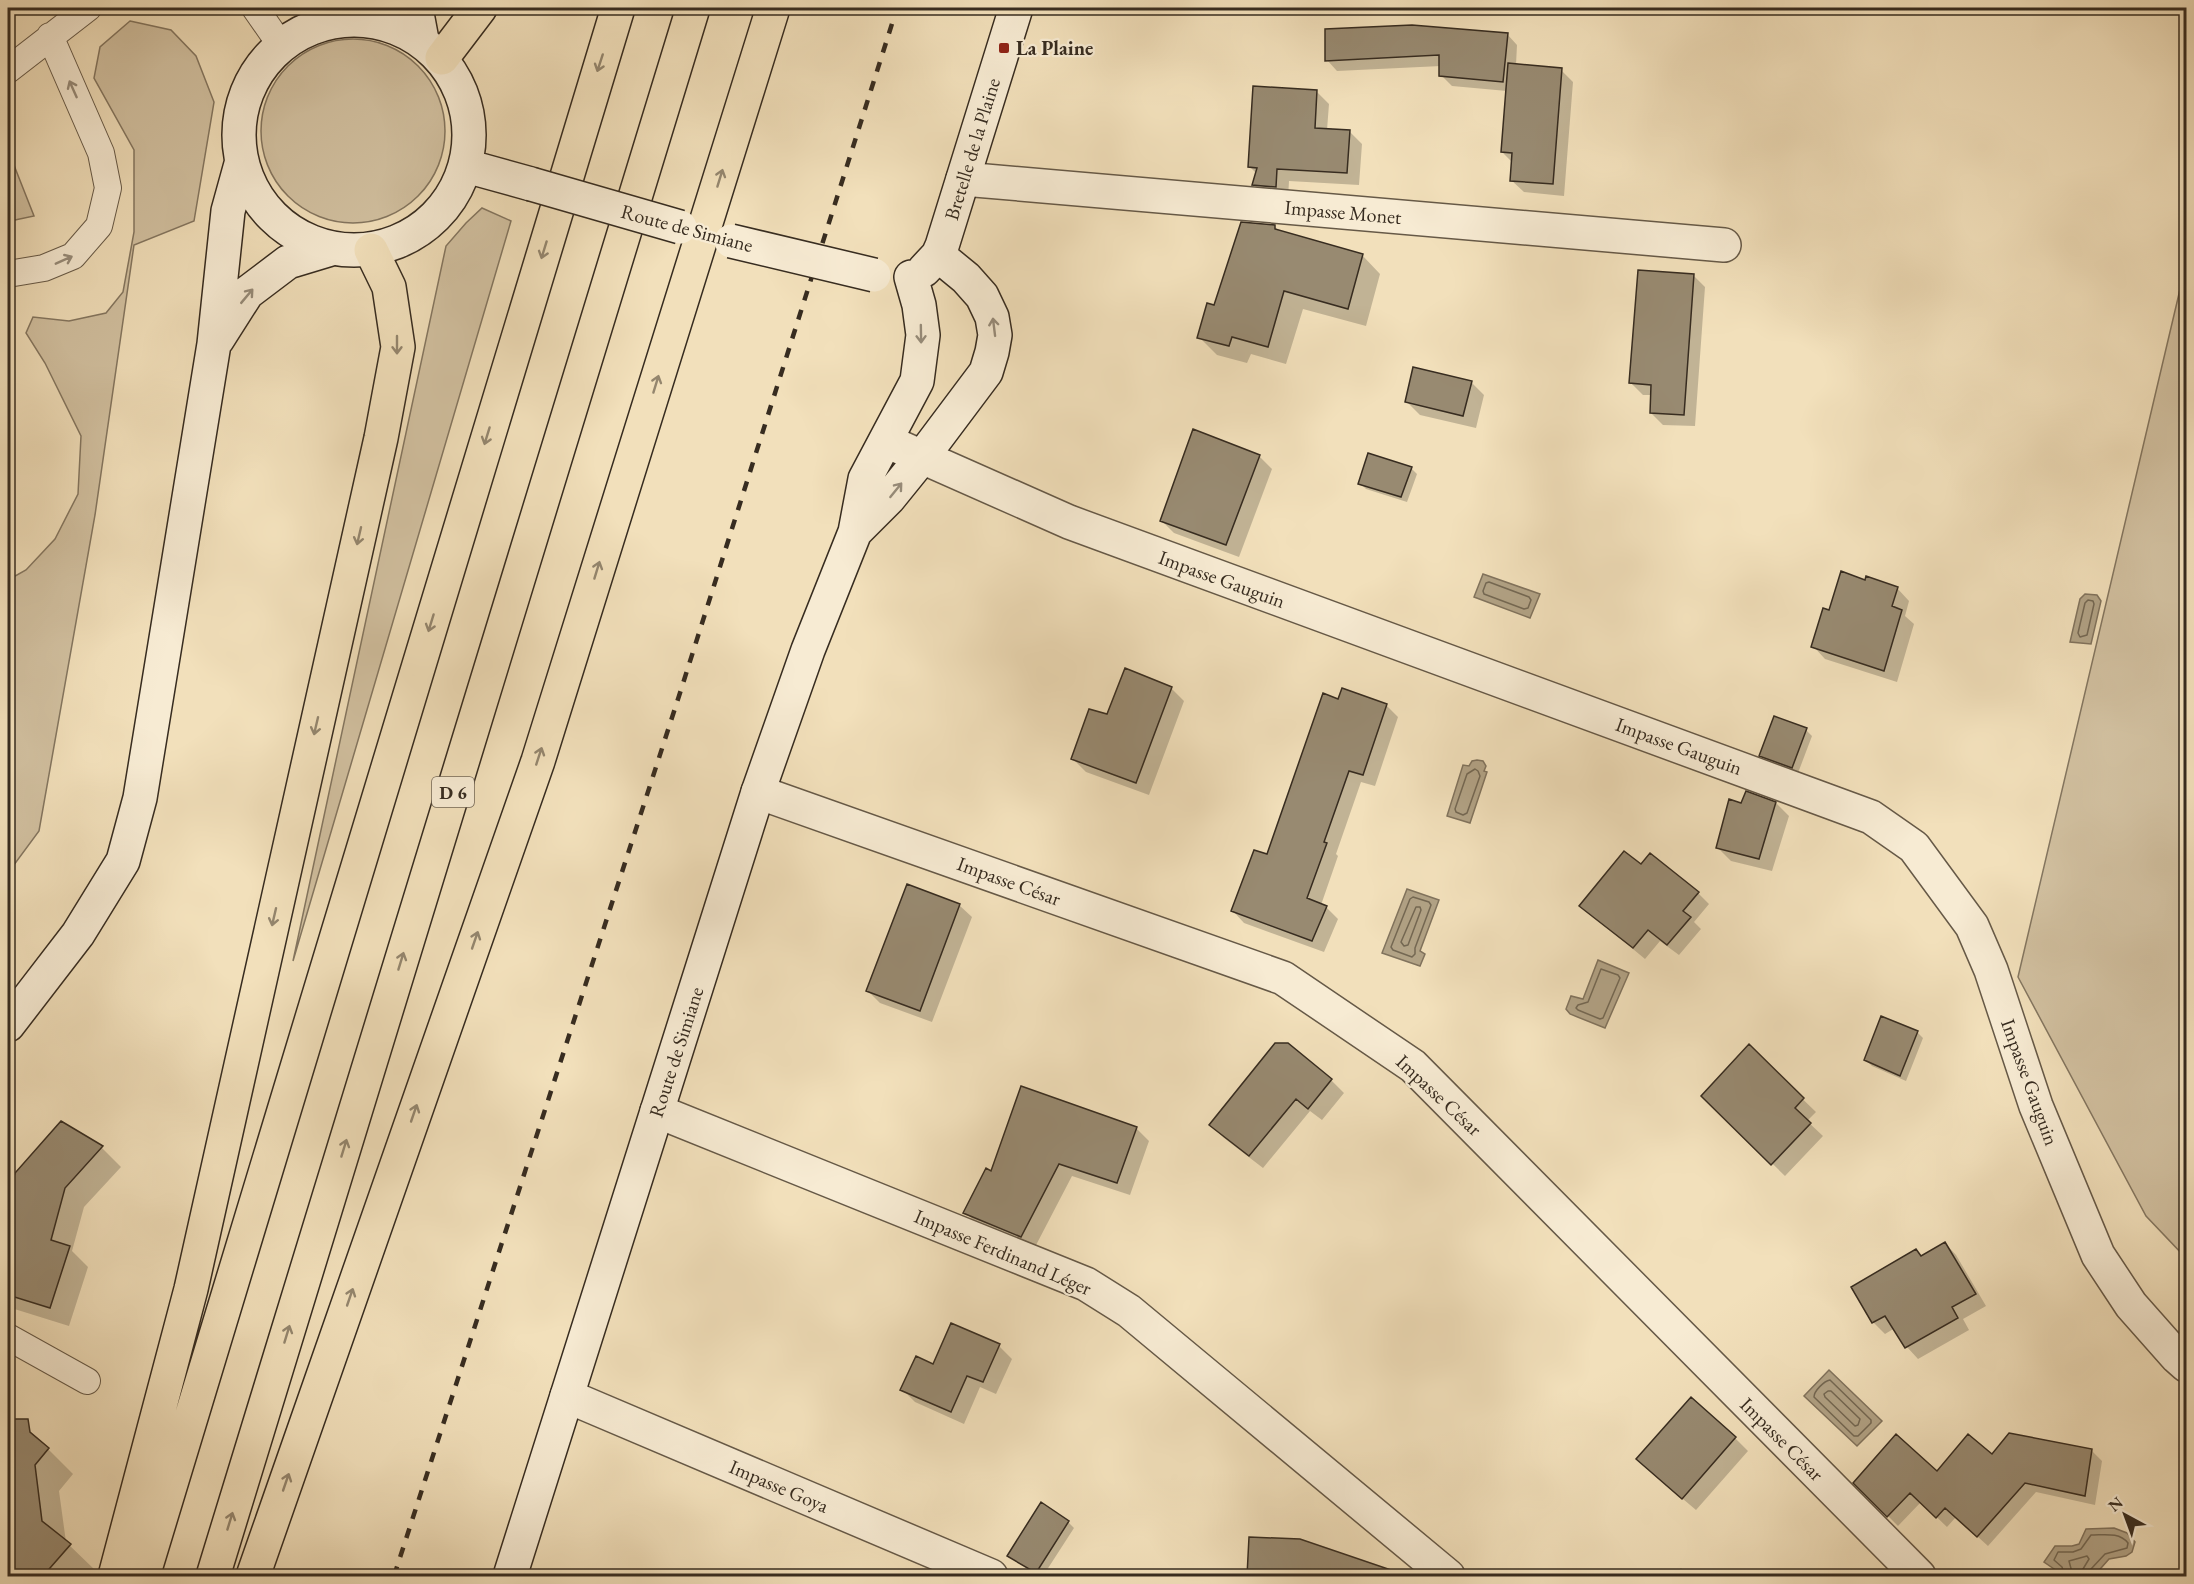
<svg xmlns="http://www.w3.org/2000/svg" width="2194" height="1584" viewBox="0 0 2194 1584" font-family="'EB Garamond',serif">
  <rect width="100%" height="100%" fill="#f2e0bb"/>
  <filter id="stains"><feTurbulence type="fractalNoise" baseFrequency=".00333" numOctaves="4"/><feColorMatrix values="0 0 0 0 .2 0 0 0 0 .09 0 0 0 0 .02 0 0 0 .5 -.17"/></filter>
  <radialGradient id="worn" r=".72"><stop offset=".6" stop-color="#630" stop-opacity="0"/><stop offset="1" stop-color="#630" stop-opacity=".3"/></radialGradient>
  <path fill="#d2c1a1" stroke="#847660" stroke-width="1.5" d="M 130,21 L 171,30 L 196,56 L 214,102 L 194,221 L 134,245 L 95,515 L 39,831 L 8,873 L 8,580 L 26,570 L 55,539 L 78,494 L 81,436 L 45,363 L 26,333 L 33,317 L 69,321 L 106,313 L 123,292 L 134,232 L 134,150 L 94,78 L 100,47 Z
    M261 131a92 92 0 1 1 184 0a92 92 0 1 1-184 0Z
    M 8,150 L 34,216 L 15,220 L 8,219 Z
    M 482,208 L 511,221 L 293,961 L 446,246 L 466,223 Z
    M 2186,264 L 2186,1258 L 2146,1216 L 2018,977 Z"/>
  <path fill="#b2a386" stroke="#81735d" stroke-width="1.5" d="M 1483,574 L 1540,594 L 1530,618 L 1474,597 Z
    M 2085,594 L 2097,595 L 2101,601 L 2091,644 L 2070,642 L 2080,599 Z
    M 1477,760 L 1483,761 L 1486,766 L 1484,771 L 1487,772 L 1470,823 L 1447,816 L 1463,765 L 1469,766 L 1472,761 Z
    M 1407,889 L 1439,900 L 1420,951 L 1425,954 L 1420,966 L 1382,953 Z
    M 1598,960 L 1629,973 L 1605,1028 L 1570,1014 L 1566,1009 L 1571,996 L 1583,999 Z
    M 1829,1370 L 1882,1421 L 1857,1446 L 1804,1396 Z
    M 2114,1528 L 2127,1533 L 2135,1542 L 2132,1552 L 2126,1556 L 2109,1559 L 2094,1576 L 2061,1576 L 2057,1571 L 2044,1562 L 2055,1546 L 2072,1546 L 2079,1544 L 2086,1529 Z"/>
  <path fill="#0003" d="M 1507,34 L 1517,45 L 1516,65 L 1561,70 L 1573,82 L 1564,196 L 1524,192 L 1511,180 L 1513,163 L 1502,152 L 1507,91 L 1452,86 L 1441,75 L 1441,66 L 1337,71 L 1327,60 Z
    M 1316,91 L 1329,104 L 1327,130 L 1350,132 L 1362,144 L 1359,185 L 1289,181 L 1288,199 L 1266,197 L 1254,185 L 1257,174 L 1249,166 Z
    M 1274,226 L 1280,232 L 1362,255 L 1380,274 L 1366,326 L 1303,309 L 1286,364 L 1251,354 L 1247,363 L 1217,355 L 1199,337 L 1215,306 Z
    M 1693,275 L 1705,287 L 1695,426 L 1663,425 L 1651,413 L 1652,395 L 1643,395 L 1631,383 Z
    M 1471,382 L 1484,395 L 1476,428 L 1420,415 L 1407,402 Z
    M 1259,456 L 1272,469 L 1239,557 L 1174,533 L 1161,520 Z
    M 1411,468 L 1417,474 L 1407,502 L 1366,489 L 1360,483 Z
    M 1866,582 L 1897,588 L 1909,601 L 1905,616 L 1914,624 L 1897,682 L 1825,659 L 1813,646 Z
    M 1171,688 L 1184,701 L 1149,795 L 1086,772 L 1073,759 L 1108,716 Z
    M 1339,701 L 1386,705 L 1398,717 L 1375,786 L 1361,782 L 1336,854 L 1338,856 L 1321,905 L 1326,907 L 1338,919 L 1324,952 L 1244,923 L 1233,911 L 1268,856 Z
    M 1806,730 L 1812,736 L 1798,773 L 1767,762 L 1761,755 Z
    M 1747,793 L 1776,803 L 1789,816 L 1772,871 L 1731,861 L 1718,848 L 1742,804 Z
    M 1641,866 L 1698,893 L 1709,904 L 1694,922 L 1701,929 L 1679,955 L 1660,941 L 1645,959 L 1581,906 Z
    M 959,905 L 972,917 L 932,1022 L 880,1003 L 868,991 Z
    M 1917,1032 L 1923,1038 L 1906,1081 L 1872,1066 L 1866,1060 Z
    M 1749,1047 L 1816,1112 L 1807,1121 L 1823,1136 L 1785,1176 L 1703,1096 Z
    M 1331,1080 L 1344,1093 L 1322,1120 L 1310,1111 L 1263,1168 L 1224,1138 L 1211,1125 Z
    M 61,1123 L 102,1148 L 121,1167 L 84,1207 L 72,1251 L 88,1267 L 69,1326 L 8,1307 L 8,1201 L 16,1174 Z
    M 1136,1128 L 1149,1141 L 1130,1195 L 1072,1176 L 1034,1249 L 978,1225 L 965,1212 L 992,1173 Z
    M 1945,1243 L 1956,1255 L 1986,1306 L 1963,1319 L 1969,1330 L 1918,1359 L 1907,1347 L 1895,1328 L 1885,1334 L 1873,1322 L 1916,1251 L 1922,1257 Z
    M 999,1346 L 1012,1359 L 996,1394 L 980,1387 L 964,1424 L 915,1402 L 902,1389 L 934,1366 Z
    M 8,1415 L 48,1449 L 73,1474 L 59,1491 L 66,1542 L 95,1570 L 90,1576 L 8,1576 Z
    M 1735,1438 L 1748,1451 L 1696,1510 L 1651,1472 Z
    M 2092,1451 L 2102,1461 L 2095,1505 L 2036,1492 L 1988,1546 L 1956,1517 L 1947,1527 L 1921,1502 L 1898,1526 L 1855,1483 L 1937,1473 L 1992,1456 Z
    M 1068,1522 L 1074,1528 L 1043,1576 L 1015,1561 L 1009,1555 Z
    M 1250,1539 L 1378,1567 L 1387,1576 L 1249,1576 Z
    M 1681,1568 L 1689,1576 L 1672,1576 Z"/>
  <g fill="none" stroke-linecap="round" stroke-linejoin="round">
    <path stroke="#746853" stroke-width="1.5" d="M 1489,582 L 1529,597 L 1531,600 L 1528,608 L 1524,609 L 1484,594 L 1483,591 L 1486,583 Z
      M 2088,600 L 2093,601 L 2094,604 L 2087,635 L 2080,637 L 2078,633 L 2085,603 Z
      M 1475,769 L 1478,771 L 1480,776 L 1467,813 L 1463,815 L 1456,812 L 1455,809 L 1467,774 Z
      M 1413,897 L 1429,902 L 1431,905 L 1415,948 L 1415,954 L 1412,957 L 1393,950 L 1391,947 L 1410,899 Z
      M 1416,907 L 1420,907 L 1421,910 L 1408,945 L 1404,946 L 1401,942 Z
      M 1601,969 L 1618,975 L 1620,978 L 1603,1018 L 1600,1019 L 1578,1010 L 1576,1008 L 1578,1005 L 1588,1002 Z
      M 1830,1380 L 1871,1420 L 1871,1423 L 1858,1436 L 1854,1436 L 1814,1397 C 1814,1391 1824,1381 1830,1380 Z
      M 1828,1391 L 1831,1391 L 1860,1419 L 1858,1425 L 1855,1426 L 1825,1397 L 1824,1394 Z
      M 2065,1576 L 2062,1567 L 2054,1560 L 2058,1552 L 2073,1552 L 2081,1549 L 2091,1535 C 2105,1535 2119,1532 2128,1543 L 2127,1548 L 2105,1554 L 2091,1569 L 2089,1576
      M 2073,1576 L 2069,1561 L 2087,1556 L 2089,1559 L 2083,1569 L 2081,1576"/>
  </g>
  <path fill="#988a71" stroke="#372c20" stroke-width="1.5" d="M 1412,25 L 1508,33 L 1503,82 L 1439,76 L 1439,55 L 1325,61 L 1325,29 Z
    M 1508,63 L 1562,68 L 1553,184 L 1510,181 L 1512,153 L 1501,152 Z
    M 1253,86 L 1317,90 L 1315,128 L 1350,130 L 1347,173 L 1277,169 L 1276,187 L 1252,185 L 1257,168 L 1248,167 Z
    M 1241,222 L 1275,225 L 1275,229 L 1363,254 L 1348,309 L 1284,291 L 1268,347 L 1232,337 L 1229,346 L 1197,338 L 1207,303 L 1214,305 Z
    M 1638,270 L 1694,274 L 1684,415 L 1650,413 L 1651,385 L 1629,383 Z
    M 1413,367 L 1472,381 L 1463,416 L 1405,402 Z
    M 1193,429 L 1260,455 L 1226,545 L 1160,521 Z
    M 1368,453 L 1412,467 L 1401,497 L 1358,484 Z
    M 1841,571 L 1865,580 L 1866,576 L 1898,587 L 1892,606 L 1902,610 L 1884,671 L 1811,647 L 1823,608 L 1829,610 Z
    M 1125,668 L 1172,687 L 1136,783 L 1071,759 L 1089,709 L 1107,714 Z
    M 1342,688 L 1387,704 L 1363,775 L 1349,771 L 1324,842 L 1327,843 L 1307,898 L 1327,906 L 1312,941 L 1231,911 L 1254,850 L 1267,854 L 1323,693 L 1338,699 Z
    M 1774,716 L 1807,728 L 1792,768 L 1759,756 Z
    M 1746,791 L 1776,802 L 1759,859 L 1716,848 L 1729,799 L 1741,803 Z
    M 1624,851 L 1641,864 L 1650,853 L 1699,892 L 1683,911 L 1691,917 L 1667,945 L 1648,930 L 1633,948 L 1579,906 Z
    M 907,884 L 960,904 L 920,1011 L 866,991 Z
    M 1881,1016 L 1918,1031 L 1900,1076 L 1864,1060 Z
    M 1275,1043 L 1288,1043 L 1332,1079 L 1308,1109 L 1296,1099 L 1249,1156 L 1209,1125 Z
    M 1749,1044 L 1804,1098 L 1795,1108 L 1811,1123 L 1771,1165 L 1701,1096 Z
    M 1021,1086 L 1137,1127 L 1117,1183 L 1059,1164 L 1021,1237 L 963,1213 L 986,1168 L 991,1171 Z
    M 61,1121 L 103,1146 L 65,1188 L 51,1240 L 70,1246 L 50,1308 L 8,1295 L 8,1196 L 15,1173 Z
    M 1945,1242 L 1976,1294 L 1952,1307 L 1958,1318 L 1905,1348 L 1885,1316 L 1872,1323 L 1851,1287 L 1916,1249 L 1921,1256 Z
    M 951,1323 L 1000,1344 L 983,1382 L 967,1376 L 951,1412 L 900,1390 L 916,1356 L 933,1364 Z
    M 1691,1397 L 1736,1437 L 1682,1499 L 1636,1459 Z
    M 8,1413 L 15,1419 L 28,1419 L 30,1432 L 49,1448 L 35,1465 L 42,1521 L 71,1544 L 43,1576 L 8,1576 Z
    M 2009,1433 L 2092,1449 L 2085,1496 L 2025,1483 L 1977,1537 L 1945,1508 L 1936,1518 L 1910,1493 L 1887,1517 L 1853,1483 L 1896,1434 L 1937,1471 L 1968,1434 L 1992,1454 Z
    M 1041,1502 L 1069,1521 L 1036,1573 L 1007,1556 Z
    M 1249,1537 L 1300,1539 L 1394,1571 L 1393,1576 L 1247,1576 Z"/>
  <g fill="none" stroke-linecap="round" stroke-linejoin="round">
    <defs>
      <path id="lane" d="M 255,8 L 280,44
        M 8,70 L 88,8
        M 8,274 L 44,268 L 73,256 L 99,226 L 108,188 L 101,153 L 50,36
        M 8,1337 L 87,1381"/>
      <path id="street" d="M 963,179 L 1724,245
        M 886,441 L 1069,522 L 1871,817 L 1914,847 L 1972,926 L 1991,970 L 2036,1106 L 2098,1255 L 2131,1305 L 2177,1357 L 2186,1365
        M 758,792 L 1283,978 L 1413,1066 L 1919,1576
        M 657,1111 L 1086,1284 L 1129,1311 L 1448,1576
        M 567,1396 L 991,1576"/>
      <path id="secondary" d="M 416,8 L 422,40
        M239 135a115 115 0 1 1 230 0a115 115 0 1 1-230 0Z
        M 466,166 L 531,184
        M 924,270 L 938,255 L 942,246 L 1016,8
        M 217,340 L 247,293 L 288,262 L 331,249
        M 855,532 L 889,498 L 923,456 L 986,372 L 992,352 L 995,335 L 992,317 L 982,296 L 966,278 L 938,255
        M 8,1025 L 78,934 L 123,861 L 140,798 L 214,344 L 228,211 L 241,164
        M 510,1576 L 758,792 L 808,650 L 855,532 L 865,479 L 917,381 L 923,335 L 919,305 L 911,277"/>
      <path id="highway" d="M 442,58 L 480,8
        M 115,1576 L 191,1289 L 381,438 L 398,347 L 389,287 L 371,250
        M 143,1576 L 618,8
        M 213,1576 L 693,8
        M 253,1576 L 538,761 L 773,8"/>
    </defs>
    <use href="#lane" stroke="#665947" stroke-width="28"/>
    <use href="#street" stroke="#665947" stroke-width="36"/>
    <use href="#secondary" stroke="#372c20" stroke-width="36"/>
    <use href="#highway" stroke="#372c20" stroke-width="36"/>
    <use href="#lane" stroke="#f7ebd3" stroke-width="26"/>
    <use href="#street" stroke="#f7ebd3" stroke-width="33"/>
    <use href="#secondary" stroke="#f7ebd3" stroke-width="33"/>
    <use href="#highway" stroke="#f2e0bb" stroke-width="33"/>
    <path stroke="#372c20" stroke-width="4.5" stroke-dasharray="10 10" stroke-linecap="butt" d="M 394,1576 L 679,696 L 897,8"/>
    <defs>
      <path id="secondary-bridge" d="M 531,184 L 680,227
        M 731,241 L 874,275"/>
    </defs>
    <use href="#secondary-bridge" stroke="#372c20" stroke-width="36" stroke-linecap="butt"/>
    <use href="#secondary-bridge" stroke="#f7ebd3" stroke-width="33"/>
  </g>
  <defs><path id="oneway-shaft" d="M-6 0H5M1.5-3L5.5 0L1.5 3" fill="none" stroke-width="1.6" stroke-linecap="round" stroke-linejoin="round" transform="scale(1.5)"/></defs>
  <g stroke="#94866e">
    <use href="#oneway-shaft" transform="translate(600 63) rotate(108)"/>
    <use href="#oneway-shaft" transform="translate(720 178) rotate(-73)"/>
    <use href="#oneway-shaft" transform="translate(544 250) rotate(107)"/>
    <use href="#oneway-shaft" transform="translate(397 345) rotate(90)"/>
    <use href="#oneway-shaft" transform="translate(656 384) rotate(-73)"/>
    <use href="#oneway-shaft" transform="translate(487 436) rotate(107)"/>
    <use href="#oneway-shaft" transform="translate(359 536) rotate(103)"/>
    <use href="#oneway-shaft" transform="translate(597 570) rotate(-73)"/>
    <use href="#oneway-shaft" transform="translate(431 623) rotate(107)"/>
    <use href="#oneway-shaft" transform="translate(316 726) rotate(103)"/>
    <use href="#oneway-shaft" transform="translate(539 756) rotate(-72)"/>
    <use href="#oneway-shaft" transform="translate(274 917) rotate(103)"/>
    <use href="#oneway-shaft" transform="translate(475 940) rotate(-71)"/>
    <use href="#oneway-shaft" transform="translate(401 961) rotate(-73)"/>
    <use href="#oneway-shaft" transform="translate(414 1113) rotate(-71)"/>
    <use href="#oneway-shaft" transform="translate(344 1148) rotate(-73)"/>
    <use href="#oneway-shaft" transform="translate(350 1297) rotate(-71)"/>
    <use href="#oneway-shaft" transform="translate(287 1334) rotate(-73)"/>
    <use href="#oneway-shaft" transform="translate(286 1482) rotate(-71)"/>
    <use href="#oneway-shaft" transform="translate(230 1521) rotate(-73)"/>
  </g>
  <g stroke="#978c7a">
    <use href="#oneway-shaft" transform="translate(73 89) rotate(-114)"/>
    <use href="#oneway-shaft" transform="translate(64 260) rotate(-24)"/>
    <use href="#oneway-shaft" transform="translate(247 296) rotate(-50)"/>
    <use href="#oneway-shaft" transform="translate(994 327) rotate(-97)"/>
    <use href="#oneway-shaft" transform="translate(921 334) rotate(89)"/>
    <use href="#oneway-shaft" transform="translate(896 490) rotate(-51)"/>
  </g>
  <rect fill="#8f2418" stroke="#f7ebd3" stroke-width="2" x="998" y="42" width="12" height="12" rx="3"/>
  <g text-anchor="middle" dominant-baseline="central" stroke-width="4.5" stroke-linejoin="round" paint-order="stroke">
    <rect fill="#f7ebd3" stroke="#716556" stroke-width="1.5" x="432" y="777" width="42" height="30" rx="4.5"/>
    <g font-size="18" font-weight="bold" fill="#372c20">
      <text x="453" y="792">D 6</text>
    </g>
    <g font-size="20" font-weight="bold" fill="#372c20" stroke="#f7ebd3" text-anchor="start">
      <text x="1016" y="48">La Plaine</text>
    </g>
    <g font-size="20" fill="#372c20" stroke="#f7ebd3">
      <text transform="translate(972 149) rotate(-73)">Bretelle de la Plaine</text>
      <text transform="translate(1343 212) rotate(5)">Impasse Monet</text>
      <text transform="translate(687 228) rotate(15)">Route de Simiane</text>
      <text transform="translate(1222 579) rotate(20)">Impasse Gauguin</text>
      <text transform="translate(1679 746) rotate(20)">Impasse Gauguin</text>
      <text transform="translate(1009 881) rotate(20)">Impasse César</text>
      <text transform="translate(676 1052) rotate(-72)">Route de Simiane</text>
      <text transform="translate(2030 1082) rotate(70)">Impasse Gauguin</text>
      <text transform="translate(1439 1095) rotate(43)">Impasse César</text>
      <text transform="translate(1003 1252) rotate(23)">Impasse Ferdinand Léger</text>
      <text transform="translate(1782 1439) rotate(45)">Impasse César</text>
      <text transform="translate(779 1486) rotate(23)">Impasse Goya</text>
    </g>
  </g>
  <rect width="2194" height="1584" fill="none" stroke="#f2e0bb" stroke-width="30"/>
  <rect x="9" y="9" width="2176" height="1566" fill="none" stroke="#372c20" stroke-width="3"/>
  <rect x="15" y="15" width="2164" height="1554" fill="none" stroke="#372c20" stroke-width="1.5"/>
  <g transform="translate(2125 1515) rotate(319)" stroke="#f7ebd3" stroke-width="4.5" paint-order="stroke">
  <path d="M0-4.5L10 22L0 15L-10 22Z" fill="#372c20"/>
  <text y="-9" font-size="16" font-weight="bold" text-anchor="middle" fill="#372c20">N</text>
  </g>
  <rect width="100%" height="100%" filter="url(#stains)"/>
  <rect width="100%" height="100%" fill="url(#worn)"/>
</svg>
